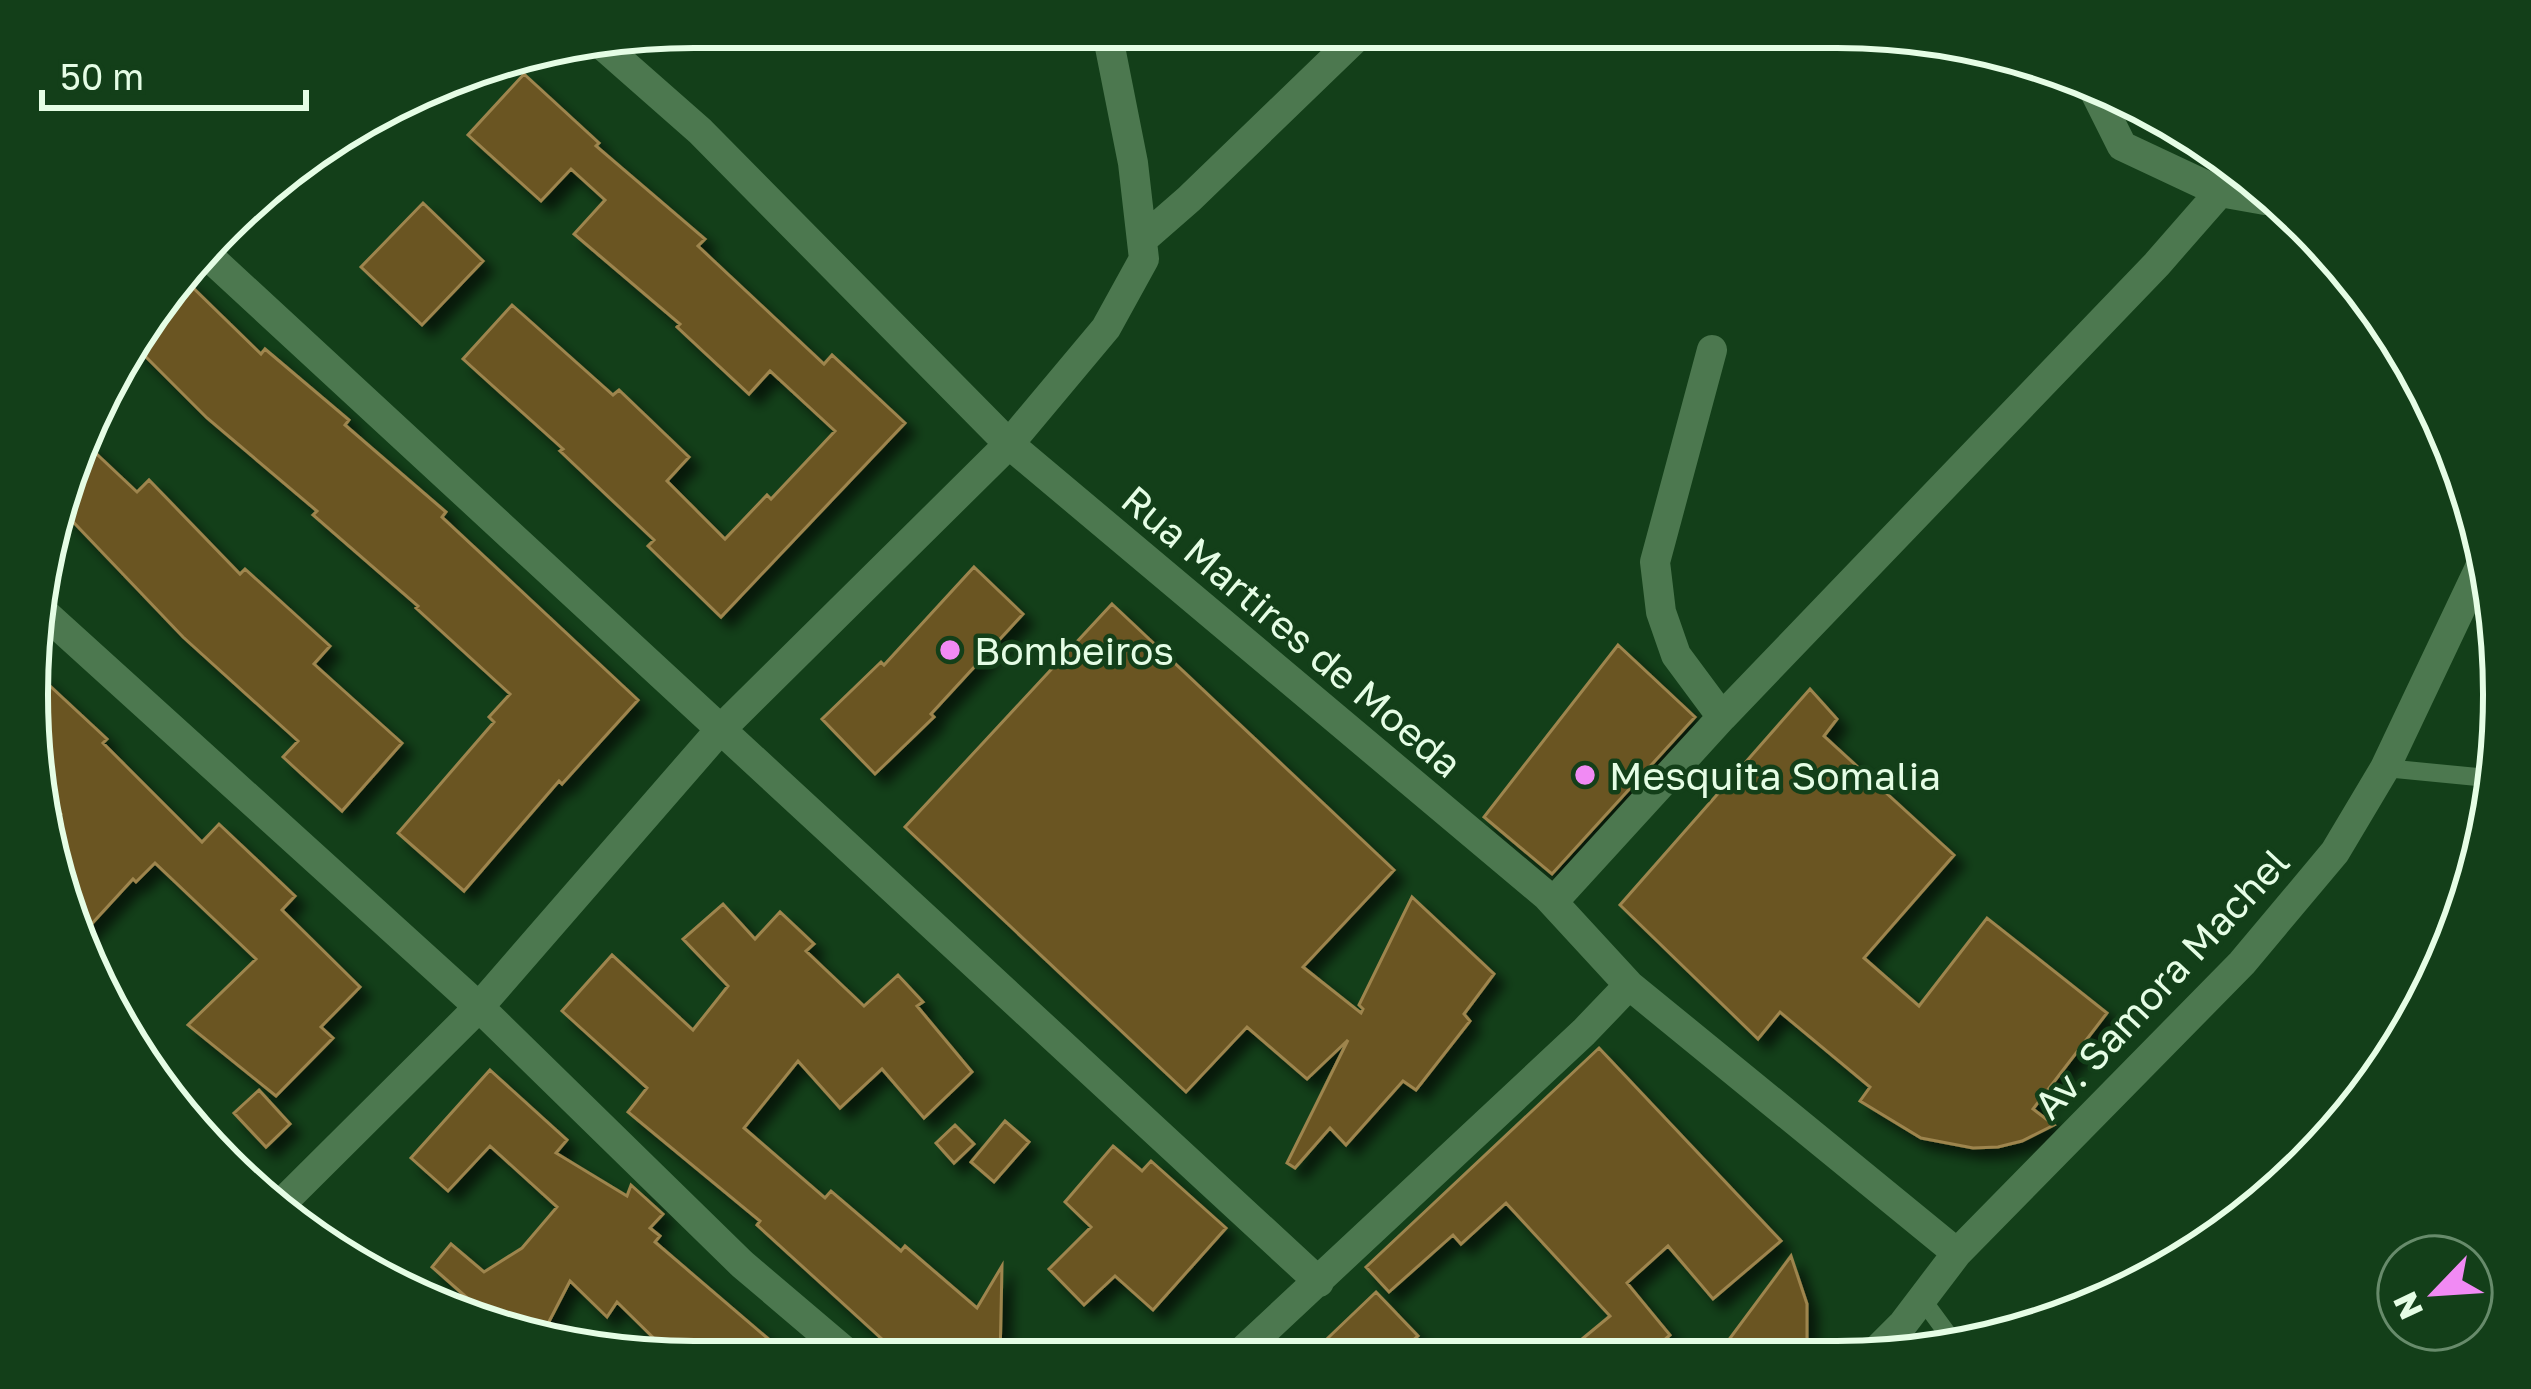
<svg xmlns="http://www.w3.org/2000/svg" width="2531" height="1389" viewBox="0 0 2531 1389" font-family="'Golos Text',sans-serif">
  <defs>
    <filter id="shadow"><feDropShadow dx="10" dy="10" stdDeviation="6" flood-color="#0009"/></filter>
  </defs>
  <rect width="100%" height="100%" fill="#133f19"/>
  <path fill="#6a5524" stroke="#9e854e" stroke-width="3" filter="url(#shadow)" d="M 524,74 L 599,143 L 596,146 L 705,239 L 698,246 L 824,364 L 832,355 L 905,423 L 721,617 L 648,546 L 654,540 L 560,451 L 563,449 L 463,359 L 512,305 L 613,395 L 619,390 L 689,457 L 667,481 L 725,539 L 767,495 L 771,499 L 835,431 L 770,371 L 749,394 L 677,327 L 680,324 L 574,234 L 605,200 L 571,169 L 541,201 L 468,135 Z
    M 423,203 L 483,261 L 422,325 L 361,267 Z
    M 183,278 L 261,354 L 265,349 L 349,420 L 345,425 L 446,512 L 442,517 L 638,700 L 562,784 L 559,781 L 464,891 L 398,833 L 494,722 L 489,717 L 510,694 L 416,608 L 418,606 L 313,515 L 317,511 L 207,418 L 131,342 L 140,323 Z
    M 85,443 L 137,492 L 149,480 L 240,574 L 245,569 L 330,646 L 314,664 L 402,743 L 342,811 L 283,757 L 298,741 L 183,637 L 57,505 Z
    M 974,567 L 1023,614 L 931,714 L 934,717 L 875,774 L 822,719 L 881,662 L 884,665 Z
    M 1112,604 L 1394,870 L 1303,967 L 1361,1013 L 1363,1009 L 1359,1005 L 1412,897 L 1494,974 L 1464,1014 L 1470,1021 L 1416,1090 L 1403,1081 L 1346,1145 L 1330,1128 L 1295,1168 L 1287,1163 L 1348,1040 L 1307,1079 L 1247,1027 L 1186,1092 L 905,827 Z
    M 1618,645 L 1695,717 L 1552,874 L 1484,817 Z
    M 35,672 L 107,739 L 103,743 L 202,842 L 219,824 L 295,896 L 282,910 L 360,987 L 321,1027 L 333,1038 L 276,1096 L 188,1025 L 256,959 L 155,863 L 136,882 L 133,879 L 76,941 L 49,827 L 61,814 L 42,797 L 28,737 Z
    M 1810,689 L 1837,719 L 1824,736 L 1954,855 L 1864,958 L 1919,1006 L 1987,918 L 2107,1013 L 2033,1109 L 2054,1125 L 2022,1141 L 1998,1147 L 1973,1148 L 1921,1138 L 1860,1101 L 1870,1087 L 1780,1012 L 1758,1039 L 1620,905 Z
    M 723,904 L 755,939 L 780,912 L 814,944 L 806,951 L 864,1006 L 898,975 L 923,1002 L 917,1006 L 972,1072 L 924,1118 L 882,1069 L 840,1108 L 798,1061 L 744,1128 L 825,1198 L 831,1191 L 901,1251 L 905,1246 L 977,1308 L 1002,1266 L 1000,1359 L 905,1360 L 757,1225 L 760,1221 L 628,1112 L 647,1088 L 562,1011 L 612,955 L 693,1030 L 728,986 L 683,939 Z
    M 1599,1048 L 1781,1241 L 1713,1299 L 1668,1246 L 1627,1283 L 1670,1335 L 1645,1357 L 1559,1358 L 1610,1316 L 1506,1203 L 1461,1244 L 1453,1235 L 1389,1292 L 1366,1267 Z
    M 490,1070 L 567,1140 L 556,1153 L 627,1196 L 631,1185 L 663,1214 L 650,1228 L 660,1236 L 655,1242 L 772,1342 L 757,1360 L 677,1361 L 617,1302 L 607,1317 L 570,1281 L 540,1339 L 506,1332 L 432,1267 L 451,1244 L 484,1272 L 522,1248 L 557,1207 L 490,1146 L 448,1191 L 411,1158 Z
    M 259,1090 L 290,1124 L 266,1147 L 234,1113 Z
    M 1005,1121 L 1029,1142 L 994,1182 L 971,1162 Z
    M 955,1125 L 974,1144 L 954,1163 L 936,1143 Z
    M 1113,1146 L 1142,1171 L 1151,1161 L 1226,1228 L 1153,1310 L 1115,1276 L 1084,1305 L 1049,1269 L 1091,1227 L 1065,1202 Z
    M 1791,1256 L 1807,1304 L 1807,1357 L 1716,1357 Z
    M 1376,1292 L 1418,1336 L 1393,1358 L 1307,1358 Z"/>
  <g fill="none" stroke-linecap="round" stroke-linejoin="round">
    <path stroke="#4c784f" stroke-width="18" d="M 2385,768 L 2498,779
      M 1922,1299 L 1958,1348"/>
    <path stroke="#4c784f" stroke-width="30" d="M 1402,28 L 1411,28
      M 600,43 L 700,131 L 1009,444 L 1547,896 L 1629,985 L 1957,1253
      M 2089,80 L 2122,146 L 2220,192
      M 1142,240 L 1189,199 L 1366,28
      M 205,253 L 1319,1282
      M 1712,350 L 1655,562 L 1661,612 L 1676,655 L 1722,717
      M 41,610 L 479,1007 L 742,1264 L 855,1360
      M 1553,902 L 1722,717 L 2157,264 L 2220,192 L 2265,200
      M 279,1206 L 479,1007 L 719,731 L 1009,444 L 1106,328 L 1144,259 L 1133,163 L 1106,27
      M 1870,1357 L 1903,1324 L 1957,1253 L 2242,963 L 2335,852 L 2385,768 L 2484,559
      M 1234,1359 L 1584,1032 L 1629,985"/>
  </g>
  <g fill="#f18af4" stroke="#133f19" stroke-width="4.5">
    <circle cx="950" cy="650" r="12"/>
    <circle cx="1585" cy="775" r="12"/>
  </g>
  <g text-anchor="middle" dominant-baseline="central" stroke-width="9" stroke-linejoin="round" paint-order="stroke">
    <g font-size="39" fill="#e5fde5" stroke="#133f19">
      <text transform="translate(1292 631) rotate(40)">Rua Martires de Moeda</text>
      <text transform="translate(2161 983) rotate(-47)">Av. Samora Machel</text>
    </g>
    <g font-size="39" fill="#e5fde5" stroke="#133f19" text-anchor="start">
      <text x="974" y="650">Bombeiros</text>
      <text x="1609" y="775">Mesquita Somalia</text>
    </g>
  </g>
  <path d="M0 0H2531V1389H0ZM694 48H1837A646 646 0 0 1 2483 694V695A646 646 0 0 1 1837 1341H694A646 646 0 0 1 48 695V694A646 646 0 0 1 694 48Z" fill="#133f19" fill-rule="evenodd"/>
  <path fill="none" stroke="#e5fde5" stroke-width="6" d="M694 48H1837A646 646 0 0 1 2483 694V695A646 646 0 0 1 1837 1341H694A646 646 0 0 1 48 695V694A646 646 0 0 1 694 48Z"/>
  <g transform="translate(2435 1293) rotate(245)"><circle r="57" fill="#133f19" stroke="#678b6b" stroke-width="3"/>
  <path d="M0-9L21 45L0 30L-21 45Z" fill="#f18af4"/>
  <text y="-18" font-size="33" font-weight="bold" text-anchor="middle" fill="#e5fde5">N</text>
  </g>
  <path d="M42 90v18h264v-18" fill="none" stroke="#e5fde5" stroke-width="6"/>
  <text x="60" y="90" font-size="36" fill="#e5fde5" stroke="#133f19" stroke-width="9" paint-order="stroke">50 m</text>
</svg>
